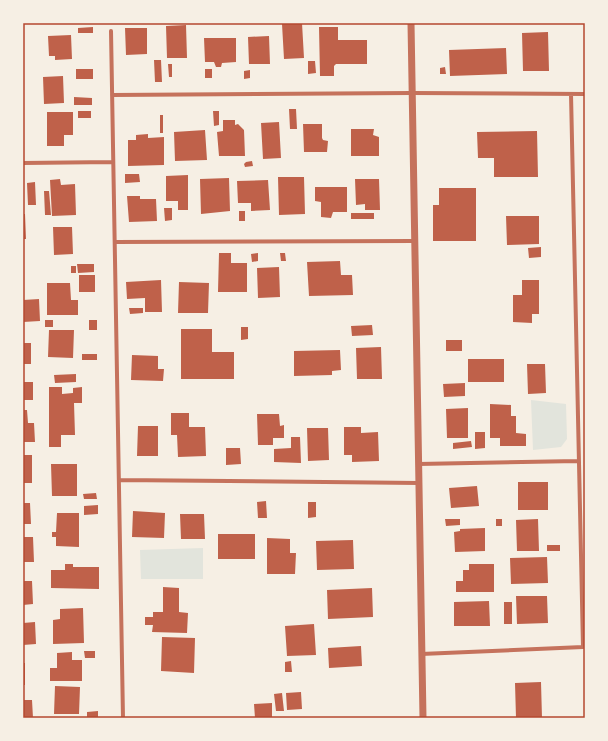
<svg xmlns="http://www.w3.org/2000/svg" width="608" height="741" viewBox="0 0 608 741" font-family="Figtree,sans-serif">
  <rect width="100%" height="100%" fill="#f6efe4"/>
  <path fill="#e2e4dc" d="M 531,400 L 566,404 L 567,439 L 561,447 L 533,450 Z
    M 203,548 L 203,579 L 141,579 L 140,550 Z"/>
  <path fill="#bf614a" d="M 302,23 L 304,58 L 284,59 L 282,24 Z
    M 186,25 L 187,58 L 167,58 L 166,26 Z
    M 93,27 L 93,33 L 78,33 L 78,28 Z
    M 319,27 L 338,27 L 338,40 L 367,40 L 367,64 L 336,64 L 334,66 L 334,76 L 320,76 Z
    M 125,28 L 147,28 L 147,54 L 126,55 Z
    M 548,32 L 549,71 L 523,71 L 522,33 Z
    M 71,35 L 72,59 L 55,60 L 55,56 L 49,56 L 48,36 Z
    M 269,36 L 270,64 L 249,64 L 248,37 Z
    M 204,38 L 236,38 L 236,62 L 222,63 L 221,67 L 216,67 L 214,62 L 205,62 Z
    M 506,48 L 507,74 L 450,76 L 449,50 Z
    M 154,60 L 161,60 L 162,82 L 155,82 Z
    M 308,61 L 315,61 L 316,73 L 308,74 Z
    M 168,64 L 172,64 L 172,77 L 169,77 Z
    M 445,67 L 446,74 L 440,74 L 440,68 Z
    M 76,69 L 93,69 L 93,79 L 76,79 Z
    M 205,69 L 212,69 L 212,78 L 205,78 Z
    M 250,70 L 250,78 L 244,79 L 244,71 Z
    M 63,76 L 64,103 L 44,104 L 43,77 Z
    M 74,97 L 92,98 L 92,105 L 74,105 Z
    M 289,109 L 296,109 L 297,129 L 290,129 Z
    M 78,111 L 91,111 L 91,118 L 78,118 Z
    M 213,111 L 219,111 L 219,125 L 214,126 Z
    M 47,112 L 73,112 L 73,135 L 64,135 L 64,146 L 47,146 Z
    M 160,115 L 163,115 L 163,133 L 160,133 Z
    M 223,120 L 235,120 L 235,125 L 238,124 L 244,130 L 245,156 L 219,156 L 217,132 L 223,131 Z
    M 279,122 L 281,158 L 263,159 L 261,123 Z
    M 303,124 L 322,124 L 322,138 L 323,140 L 328,141 L 327,152 L 304,152 Z
    M 351,129 L 374,129 L 373,135 L 379,137 L 379,156 L 351,156 Z
    M 205,130 L 207,160 L 175,161 L 174,132 Z
    M 537,131 L 538,177 L 494,177 L 494,158 L 478,158 L 477,132 Z
    M 148,134 L 148,138 L 164,137 L 164,165 L 128,166 L 128,140 L 136,140 L 136,135 Z
    M 252,161 L 253,166 L 245,167 L 244,164 L 246,162 Z
    M 125,174 L 139,174 L 140,182 L 125,183 Z
    M 188,175 L 188,210 L 178,210 L 178,201 L 166,201 L 166,176 Z
    M 278,177 L 304,177 L 305,214 L 279,215 Z
    M 229,178 L 230,211 L 201,214 L 200,179 Z
    M 60,179 L 61,185 L 75,184 L 76,215 L 52,216 L 50,180 Z
    M 355,179 L 379,179 L 380,210 L 365,210 L 365,204 L 356,205 Z
    M 268,180 L 270,210 L 251,211 L 251,203 L 238,203 L 237,181 Z
    M 35,182 L 36,205 L 28,205 L 27,183 Z
    M 315,187 L 347,187 L 347,212 L 333,212 L 331,218 L 321,217 L 321,202 L 315,201 Z
    M 439,188 L 476,188 L 476,241 L 433,241 L 433,205 L 439,205 Z
    M 44,191 L 49,191 L 51,215 L 45,215 Z
    M 127,196 L 140,196 L 140,199 L 156,199 L 157,221 L 129,222 Z
    M 164,208 L 172,208 L 172,220 L 165,221 Z
    M 239,211 L 245,211 L 245,221 L 239,221 Z
    M 351,213 L 374,213 L 374,219 L 351,219 Z
    M 23,214 L 25,214 L 26,239 L 23,239 Z
    M 506,216 L 539,216 L 539,244 L 507,245 Z
    M 53,227 L 72,227 L 73,254 L 54,255 Z
    M 541,247 L 541,257 L 529,258 L 528,248 Z
    M 219,253 L 231,253 L 231,263 L 247,263 L 247,292 L 218,292 Z
    M 258,253 L 258,261 L 252,262 L 251,254 Z
    M 280,253 L 285,253 L 286,261 L 281,261 Z
    M 340,261 L 341,275 L 352,275 L 353,295 L 309,296 L 307,262 Z
    M 77,264 L 94,264 L 94,272 L 78,273 Z
    M 71,266 L 76,266 L 76,273 L 71,273 Z
    M 279,267 L 280,297 L 258,298 L 257,268 Z
    M 79,275 L 95,275 L 95,292 L 79,292 Z
    M 161,280 L 162,312 L 145,312 L 145,298 L 127,299 L 126,282 Z
    M 522,280 L 539,280 L 539,314 L 532,314 L 532,323 L 513,322 L 513,295 L 522,295 Z
    M 179,282 L 209,283 L 208,313 L 178,313 Z
    M 47,283 L 70,283 L 71,300 L 78,300 L 78,315 L 47,315 Z
    M 39,299 L 40,321 L 23,322 L 23,300 Z
    M 129,308 L 143,308 L 143,313 L 130,314 Z
    M 45,320 L 53,320 L 53,327 L 45,327 Z
    M 89,320 L 97,320 L 97,330 L 89,330 Z
    M 372,325 L 373,335 L 352,336 L 351,326 Z
    M 241,327 L 248,327 L 248,339 L 241,340 Z
    M 181,329 L 212,329 L 212,352 L 234,352 L 234,379 L 181,379 Z
    M 49,330 L 74,330 L 73,358 L 48,357 Z
    M 446,340 L 462,340 L 462,351 L 446,351 Z
    M 23,343 L 31,343 L 31,364 L 23,364 Z
    M 381,347 L 382,379 L 357,379 L 356,348 Z
    M 340,350 L 341,370 L 332,371 L 332,375 L 294,376 L 294,351 Z
    M 82,354 L 97,354 L 97,360 L 82,360 Z
    M 132,355 L 158,356 L 158,369 L 164,369 L 163,381 L 131,380 Z
    M 468,359 L 504,359 L 504,382 L 468,382 Z
    M 527,364 L 545,364 L 546,393 L 528,394 Z
    M 76,374 L 76,382 L 55,383 L 54,375 Z
    M 23,382 L 33,382 L 33,400 L 23,400 Z
    M 465,383 L 465,396 L 444,397 L 443,384 Z
    M 49,387 L 62,387 L 62,394 L 73,393 L 73,388 L 82,387 L 82,403 L 74,403 L 75,435 L 61,435 L 61,447 L 49,447 Z
    M 490,404 L 511,405 L 511,416 L 516,416 L 516,433 L 526,434 L 526,446 L 500,446 L 500,438 L 490,438 Z
    M 468,408 L 468,438 L 447,438 L 446,409 Z
    M 23,410 L 27,410 L 28,423 L 34,423 L 35,442 L 23,442 Z
    M 171,413 L 189,413 L 189,427 L 205,427 L 206,456 L 178,457 L 177,435 L 171,435 Z
    M 257,414 L 279,414 L 280,426 L 284,425 L 284,438 L 273,438 L 273,445 L 258,445 Z
    M 138,426 L 158,426 L 158,456 L 137,456 Z
    M 344,427 L 361,427 L 361,433 L 378,432 L 379,461 L 352,462 L 352,455 L 344,455 Z
    M 307,428 L 328,428 L 329,460 L 308,461 Z
    M 475,432 L 485,432 L 485,448 L 475,449 Z
    M 291,437 L 300,437 L 301,463 L 274,462 L 274,449 L 291,448 Z
    M 471,441 L 472,447 L 453,449 L 453,443 Z
    M 226,448 L 240,448 L 241,464 L 226,465 Z
    M 23,455 L 32,455 L 32,483 L 23,483 Z
    M 51,464 L 77,464 L 77,496 L 52,496 Z
    M 518,482 L 548,482 L 548,510 L 518,510 Z
    M 477,486 L 479,506 L 451,508 L 449,488 Z
    M 96,493 L 97,499 L 84,499 L 83,494 Z
    M 266,501 L 267,518 L 258,518 L 257,502 Z
    M 308,502 L 316,502 L 316,517 L 308,518 Z
    M 23,503 L 30,503 L 31,524 L 23,524 Z
    M 98,505 L 98,514 L 84,515 L 84,506 Z
    M 133,511 L 165,513 L 164,538 L 132,537 Z
    M 57,513 L 79,513 L 79,547 L 56,546 L 56,537 L 52,537 L 52,532 L 56,532 Z
    M 180,514 L 204,514 L 205,539 L 181,539 Z
    M 445,519 L 460,519 L 460,525 L 446,526 Z
    M 496,519 L 502,519 L 502,526 L 496,526 Z
    M 538,519 L 539,551 L 517,551 L 516,520 Z
    M 485,528 L 485,551 L 455,552 L 454,532 L 460,531 L 460,529 Z
    M 218,534 L 255,534 L 255,559 L 218,559 Z
    M 23,537 L 33,537 L 34,562 L 23,562 Z
    M 267,538 L 290,539 L 290,553 L 296,553 L 295,574 L 267,574 Z
    M 353,540 L 354,569 L 317,570 L 316,541 Z
    M 547,545 L 560,545 L 560,551 L 547,551 Z
    M 547,557 L 548,583 L 511,584 L 510,558 Z
    M 65,564 L 73,564 L 73,567 L 99,567 L 99,589 L 51,588 L 51,570 L 65,570 Z
    M 469,564 L 494,564 L 494,592 L 456,592 L 456,581 L 463,581 L 463,570 L 469,570 Z
    M 23,581 L 32,581 L 33,604 L 23,605 Z
    M 163,587 L 179,588 L 179,612 L 188,613 L 187,633 L 152,632 L 153,625 L 145,625 L 145,617 L 153,617 L 153,612 L 163,612 Z
    M 372,588 L 373,617 L 328,619 L 327,590 Z
    M 516,596 L 547,596 L 548,623 L 517,624 Z
    M 489,601 L 490,626 L 454,626 L 454,602 Z
    M 504,602 L 512,602 L 512,624 L 504,624 Z
    M 83,608 L 84,643 L 53,644 L 53,620 L 60,619 L 60,609 Z
    M 35,622 L 36,644 L 23,645 L 23,623 Z
    M 314,624 L 316,655 L 287,656 L 285,626 Z
    M 162,637 L 195,638 L 194,673 L 161,671 Z
    M 361,646 L 362,666 L 329,668 L 328,648 Z
    M 84,651 L 95,651 L 95,658 L 85,658 Z
    M 72,652 L 72,660 L 82,660 L 82,681 L 50,681 L 50,668 L 57,668 L 57,653 Z
    M 291,661 L 292,672 L 285,672 L 285,662 Z
    M 23,663 L 25,663 L 25,685 L 23,685 Z
    M 541,682 L 542,718 L 516,718 L 515,683 Z
    M 55,686 L 80,687 L 79,714 L 54,714 Z
    M 301,692 L 302,709 L 287,710 L 286,693 Z
    M 282,693 L 284,711 L 276,711 L 274,694 Z
    M 23,700 L 32,700 L 33,718 L 23,718 Z
    M 272,703 L 272,718 L 255,718 L 254,704 Z
    M 98,711 L 98,718 L 87,718 L 87,712 Z"/>
  <g fill="none" stroke-linecap="round" stroke-linejoin="round">
    <path stroke="#c5725c" stroke-width="4" d="M 111,31 L 123,718
      M 112,95 L 412,93 L 585,94
      M 23,163 L 113,162
      M 115,242 L 414,241
      M 418,464 L 578,461
      M 119,480 L 419,483
      M 421,654 L 583,647 L 571,94"/>
    <path stroke="#c5725c" stroke-width="7" d="M 411,23 L 423,718"/>
  </g>
  <rect width="608" height="741" fill="none" stroke="#f6efe4" stroke-width="48"/>
  <rect x="24" y="24" width="560" height="693" fill="none" stroke="#b5482f" stroke-width="1.5"/>
</svg>
